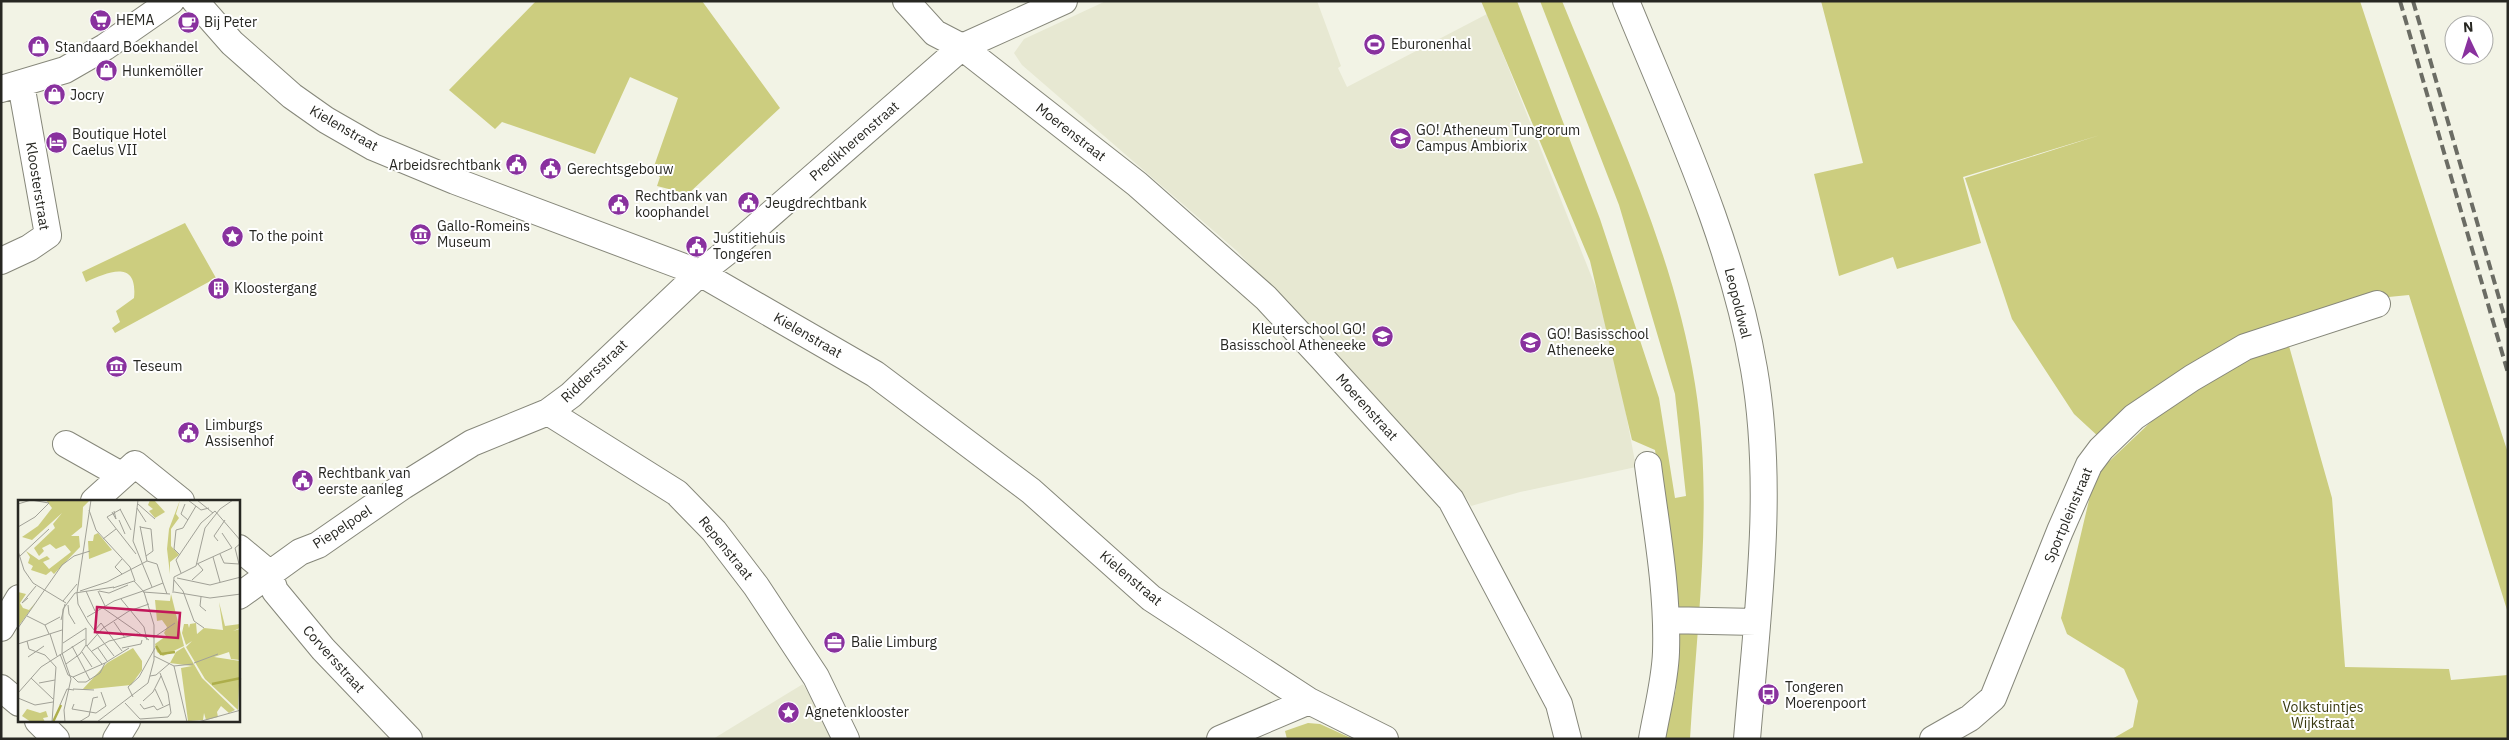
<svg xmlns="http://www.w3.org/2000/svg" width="2509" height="740" viewBox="0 0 2509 740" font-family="'IBM Plex Sans',sans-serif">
  <rect width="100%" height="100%" fill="#f2f3e5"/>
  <path fill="#e7e8d2" d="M 1106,1 L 1317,1 L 1341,66 L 1338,68 L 1347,87 L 1487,14 L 1608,318 L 1636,467 L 1520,492 L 1471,506 L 1468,500 L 1237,251 L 1022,65 L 1014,53 L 1024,39 Z
    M 803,684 L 835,739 L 713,739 Z"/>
  <path fill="#cccd7f" d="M 536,1 L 702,1 L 780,108 L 688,194 L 657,186 L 660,177 L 652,172 L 678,98 L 630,77 L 595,154 L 502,122 L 495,129 L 449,90 Z
    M 1481,1 L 1517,1 L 1600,219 L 1659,398 L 1675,498 L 1686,496 L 1675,394 L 1619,205 L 1540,1 L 1562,1 C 1612,124 1674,252 1695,384 C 1714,501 1697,621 1690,739 L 1664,739 L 1676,689 L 1678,608 L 1655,450 L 1632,440 L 1590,261 Z
    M 1821,1 L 2360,1 L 2508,453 L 2508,613 L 2409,295 L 2368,299 L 2275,326 L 2100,438 L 2074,414 L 2012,319 L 1965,178 L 2100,135 L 1963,177 L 1981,243 L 1897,269 L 1893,257 L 1839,276 L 1814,174 L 1863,163 Z
    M 185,223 L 216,278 L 115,333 L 112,328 L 120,322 L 116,311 L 134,298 C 138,259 108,272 86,282 L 82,272 Z
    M 2289,346 L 2332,498 L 2345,667 L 2449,669 L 2451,680 L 2508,675 L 2508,739 L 2112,739 L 2133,727 L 2138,701 L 2124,669 L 2067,634 L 2061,618 L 2090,496 L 2099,471 L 2156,417 L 2198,389 L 2245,361 Z
    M 1308,723 L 1320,724 L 1353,739 L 1287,739 L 1285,731 Z"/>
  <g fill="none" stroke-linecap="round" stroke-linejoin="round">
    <defs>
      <path id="minor" d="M 195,1 L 232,43 L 292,96 L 326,120 L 373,147 L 455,181 L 700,273 L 875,374 L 1031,491 L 1151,598 L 1309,701 L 1385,739
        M 906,1 L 935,33 L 962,47 L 1137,184 L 1266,298 L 1322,358 L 1451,500 L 1559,704 L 1568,739
        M 1626,1 C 1675,121 1732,240 1754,369 C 1775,490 1757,617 1747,739
        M 1,89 L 65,70 L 105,47 L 171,1
        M 1,261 L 29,248 L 48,235 L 21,84
        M 548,412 L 677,493 L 714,531 L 756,586 L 816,677 L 846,739
        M 66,444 L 121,475
        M 1648,465 C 1656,527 1668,589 1666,652 C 1665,681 1657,710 1652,739
        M 94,501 L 135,464 L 181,501
        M 239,548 L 269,573
        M 269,573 L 275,591 L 323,649 L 409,739
        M 239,596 L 300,552 L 318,545 L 403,486 L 472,443 L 548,412 L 571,395 L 700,273 L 732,248 L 962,47 L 1064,1
        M 1666,620 L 1756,622
        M 1,628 L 19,598
        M 1,688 L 19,703
        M 38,721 L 56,739
        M 116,739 L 127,721
        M 1220,739 L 1309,701
        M 1933,739 L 1970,718 L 1993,698 L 2060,531 L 2089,465 L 2101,449 L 2134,417 L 2192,378 L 2245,347 L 2377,304"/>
    </defs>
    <use href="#minor" stroke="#86877a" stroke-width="28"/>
    <use href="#minor" stroke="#fff" stroke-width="26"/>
    <path stroke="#6b6c64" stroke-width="4" stroke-dasharray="10 5" stroke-linecap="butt" d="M 2400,1 L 2508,373
      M 2413,1 L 2508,329"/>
  </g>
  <defs>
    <symbol id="supermarket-disc" viewBox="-11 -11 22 22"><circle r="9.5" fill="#89319e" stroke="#fff"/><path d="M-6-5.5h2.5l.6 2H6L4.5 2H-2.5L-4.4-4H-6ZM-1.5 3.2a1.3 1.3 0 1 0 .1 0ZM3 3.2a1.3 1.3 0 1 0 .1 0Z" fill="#fff"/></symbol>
    <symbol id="cafe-disc" viewBox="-11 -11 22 22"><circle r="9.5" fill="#89319e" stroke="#fff"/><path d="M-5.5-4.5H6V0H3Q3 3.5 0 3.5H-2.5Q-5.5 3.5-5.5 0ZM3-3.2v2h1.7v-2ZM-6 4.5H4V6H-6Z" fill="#fff"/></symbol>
    <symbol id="stadium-disc" viewBox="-11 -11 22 22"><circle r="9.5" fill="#89319e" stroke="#fff"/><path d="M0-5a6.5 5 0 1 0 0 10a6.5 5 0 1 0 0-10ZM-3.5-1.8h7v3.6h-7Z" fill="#fff"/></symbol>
    <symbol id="shop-disc" viewBox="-11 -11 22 22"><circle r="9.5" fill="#89319e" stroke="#fff"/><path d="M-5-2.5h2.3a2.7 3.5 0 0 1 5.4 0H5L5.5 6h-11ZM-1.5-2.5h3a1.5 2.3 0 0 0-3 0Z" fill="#fff"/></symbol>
    <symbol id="school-disc" viewBox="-11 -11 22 22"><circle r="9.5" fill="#89319e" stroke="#fff"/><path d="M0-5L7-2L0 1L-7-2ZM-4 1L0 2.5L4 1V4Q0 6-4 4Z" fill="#fff"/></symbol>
    <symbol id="hotel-disc" viewBox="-11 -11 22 22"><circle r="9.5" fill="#89319e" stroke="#fff"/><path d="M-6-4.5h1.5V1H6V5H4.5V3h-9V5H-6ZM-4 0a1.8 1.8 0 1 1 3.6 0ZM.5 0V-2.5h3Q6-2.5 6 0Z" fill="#fff"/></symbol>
    <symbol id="civic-disc" viewBox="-11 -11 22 22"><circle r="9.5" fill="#89319e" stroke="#fff"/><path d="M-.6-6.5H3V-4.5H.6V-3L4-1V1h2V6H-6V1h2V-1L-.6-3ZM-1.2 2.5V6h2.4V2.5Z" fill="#fff"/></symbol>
    <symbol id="museum-disc" viewBox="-11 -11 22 22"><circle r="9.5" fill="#89319e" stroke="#fff"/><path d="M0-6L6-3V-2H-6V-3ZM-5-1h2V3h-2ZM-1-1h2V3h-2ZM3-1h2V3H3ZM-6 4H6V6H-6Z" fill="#fff"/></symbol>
    <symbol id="sight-disc" viewBox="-11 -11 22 22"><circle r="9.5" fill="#89319e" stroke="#fff"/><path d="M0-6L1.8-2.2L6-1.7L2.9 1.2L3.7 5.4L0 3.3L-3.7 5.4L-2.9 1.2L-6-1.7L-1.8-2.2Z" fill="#fff"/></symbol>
    <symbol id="building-disc" viewBox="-11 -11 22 22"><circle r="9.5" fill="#89319e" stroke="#fff"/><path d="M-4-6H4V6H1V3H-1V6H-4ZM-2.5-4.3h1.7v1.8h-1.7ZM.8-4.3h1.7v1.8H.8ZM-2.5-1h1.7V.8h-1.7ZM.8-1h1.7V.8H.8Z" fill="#fff"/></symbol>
    <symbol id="office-disc" viewBox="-11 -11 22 22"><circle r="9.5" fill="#89319e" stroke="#fff"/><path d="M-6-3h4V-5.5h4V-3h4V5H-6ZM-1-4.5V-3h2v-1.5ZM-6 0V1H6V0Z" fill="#fff"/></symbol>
    <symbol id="bus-disc" viewBox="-11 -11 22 22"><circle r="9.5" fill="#89319e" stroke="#fff"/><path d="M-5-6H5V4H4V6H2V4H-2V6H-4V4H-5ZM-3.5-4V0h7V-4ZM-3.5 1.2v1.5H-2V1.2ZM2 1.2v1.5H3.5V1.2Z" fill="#fff"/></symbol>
  </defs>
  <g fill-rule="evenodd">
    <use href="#supermarket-disc" x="88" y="8" width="25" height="25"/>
    <use href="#cafe-disc" x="176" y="10" width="25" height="25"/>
    <use href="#stadium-disc" x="1362" y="32" width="25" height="25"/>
    <use href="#shop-disc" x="26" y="34" width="25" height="25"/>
    <use href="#shop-disc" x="94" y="58" width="25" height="25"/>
    <use href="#shop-disc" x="42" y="82" width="25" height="25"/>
    <use href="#school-disc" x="1388" y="126" width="25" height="25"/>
    <use href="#hotel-disc" x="44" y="130" width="25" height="25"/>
    <use href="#civic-disc" x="504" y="152" width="25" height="25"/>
    <use href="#civic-disc" x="538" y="156" width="25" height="25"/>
    <use href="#civic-disc" x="736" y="190" width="25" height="25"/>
    <use href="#civic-disc" x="606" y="192" width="25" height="25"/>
    <use href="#museum-disc" x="408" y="222" width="25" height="25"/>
    <use href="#sight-disc" x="220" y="224" width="25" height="25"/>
    <use href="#civic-disc" x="684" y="234" width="25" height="25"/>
    <use href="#building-disc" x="206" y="276" width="25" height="25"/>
    <use href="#school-disc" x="1370" y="324" width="25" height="25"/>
    <use href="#school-disc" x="1518" y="330" width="25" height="25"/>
    <use href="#museum-disc" x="104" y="354" width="25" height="25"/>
    <use href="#civic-disc" x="176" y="420" width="25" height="25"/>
    <use href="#civic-disc" x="290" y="468" width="25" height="25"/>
    <use href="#office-disc" x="822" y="630" width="25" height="25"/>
    <use href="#bus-disc" x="1756" y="682" width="25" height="25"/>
    <use href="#sight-disc" x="776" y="700" width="25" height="25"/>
  </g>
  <g text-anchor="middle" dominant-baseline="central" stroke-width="4" stroke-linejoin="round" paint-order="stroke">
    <g font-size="14" fill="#272722" stroke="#fff" text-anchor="start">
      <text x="116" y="20">HEMA</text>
      <text x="204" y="22">Bij Peter</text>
      <text x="1391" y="44">Eburonenhal</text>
      <text x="55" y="47">Standaard Boekhandel</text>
      <text x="122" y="71">Hunkemöller</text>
      <text x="70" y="95">Jocry</text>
      <text x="1416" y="130">GO! Atheneum Tungrorum<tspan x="1416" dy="16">Campus Ambiorix</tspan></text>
      <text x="72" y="134">Boutique Hotel<tspan x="72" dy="16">Caelus VII</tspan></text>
      <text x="501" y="165" text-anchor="end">Arbeidsrechtbank</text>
      <text x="567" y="169">Gerechtsgebouw</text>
      <text x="635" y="196">Rechtbank van<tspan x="635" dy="16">koophandel</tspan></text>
      <text x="765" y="203">Jeugdrechtbank</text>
      <text x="437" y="226">Gallo-Romeins<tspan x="437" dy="16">Museum</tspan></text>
      <text x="249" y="236">To the point</text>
      <text x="713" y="238">Justitiehuis<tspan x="713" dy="16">Tongeren</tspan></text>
      <text x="234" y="288">Kloostergang</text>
      <text x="1366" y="329" text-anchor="end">Kleuterschool GO!<tspan x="1366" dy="16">Basisschool Atheneeke</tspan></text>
      <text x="1547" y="334">GO! Basisschool<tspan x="1547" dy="16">Atheneeke</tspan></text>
      <text x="133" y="366">Teseum</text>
      <text x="205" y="425">Limburgs<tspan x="205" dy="16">Assisenhof</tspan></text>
      <text x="318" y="473">Rechtbank van<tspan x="318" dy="16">eerste aanleg</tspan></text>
      <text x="851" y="642">Balie Limburg</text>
      <text x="1785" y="687">Tongeren<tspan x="1785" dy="16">Moerenpoort</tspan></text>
      <text x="805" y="712">Agnetenklooster</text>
    </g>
    <g font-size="14" fill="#272722" stroke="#fff">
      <text transform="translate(344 128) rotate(30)">Kielenstraat</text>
      <text transform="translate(1071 132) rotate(38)">Moerenstraat</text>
      <text transform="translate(854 141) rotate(-41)">Predikherenstraat</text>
      <text transform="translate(38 186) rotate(81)">Kloosterstraat</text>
      <text transform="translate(1738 303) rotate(76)">Leopoldwal</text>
      <text transform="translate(808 335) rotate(30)">Kielenstraat</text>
      <text transform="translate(594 371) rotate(-43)">Riddersstraat</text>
      <text transform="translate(1367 407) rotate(48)">Moerenstraat</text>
      <text transform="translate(2068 515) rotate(-67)">Sportpleinstraat</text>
      <text transform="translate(342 527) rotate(-33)">Piepelpoel</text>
      <text transform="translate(726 548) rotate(51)">Repenstraat</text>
      <text transform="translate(1131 578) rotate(40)">Kielenstraat</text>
      <text transform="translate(334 659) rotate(48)">Corversstraat</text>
    </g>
    <g font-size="14" fill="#3a3a10" stroke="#fff">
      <text x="2323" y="707">Volkstuintjes<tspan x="2323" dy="16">Wijkstraat</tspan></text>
    </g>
  </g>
  <g transform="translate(18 500)">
    <rect width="222" height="222" fill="#f2f3e5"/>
    <path d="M 28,0 L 71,1 L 65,7 L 64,27 L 53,36 L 61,36 L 62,47 L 36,74 L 33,71 L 28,75 L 13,70 L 15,66 L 10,63 L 12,57 L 8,51 L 21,60 L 29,56 L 32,59 L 25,62 L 31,69 L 53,52 L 47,45 L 38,49 L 32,44 L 24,48 L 26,51 L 21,56 L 16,48 L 37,28 L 35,24 L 44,13 L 14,40 L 4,37 L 20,26 L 34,8 ZM 132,0 L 136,0 L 147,12 L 137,18 L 131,11 L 135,9 L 130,5 ZM 162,0 L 158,14 L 161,18 L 153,29 L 153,46 L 161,55 L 152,62 L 152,74 L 149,49 L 151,29 ZM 80,33 L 94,50 L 71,59 L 70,41 L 75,41 L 76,35 ZM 0,92 L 8,94 L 2,103 L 5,108 L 11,110 L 18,102 L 0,127 ZM 153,94 L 166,146 L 145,156 L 139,152 L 137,144 L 148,136 L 146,133 L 149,127 L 144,120 L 139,121 L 137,100 L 152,101 ZM 201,102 L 207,126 L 222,124 L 222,128 L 215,131 L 222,129 L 222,160 L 213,159 L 211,152 L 196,157 L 222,161 L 220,210 L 187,179 L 168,147 L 174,141 L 168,145 L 164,133 L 166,124 L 170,124 L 171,128 L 172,124 L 178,123 L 179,134 L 186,128 L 205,130 ZM 166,147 L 184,178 L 217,210 L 211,213 L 203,206 L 199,212 L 200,217 L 188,220 L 186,213 L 185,220 L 170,221 L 163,168 L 174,166 L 152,163 L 158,152 ZM 115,148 L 124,161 L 124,170 L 113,185 L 64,190 L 89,163 ZM 9,209 L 22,213 L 28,211 L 30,217 L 25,218 L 27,222 L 13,222 L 4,216 Z" fill="#cccd7f"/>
    <path fill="none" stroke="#adae4b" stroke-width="2.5" d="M 138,146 L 143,154 L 157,152M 194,184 L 223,178M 35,222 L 43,205"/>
    <path fill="none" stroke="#a1a197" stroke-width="1" d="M 120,0 L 115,41 L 134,87M 170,0 L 183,10 L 191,8M 179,0 L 195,13M 0,4 L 13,0 L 31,3 L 17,17 L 0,27M 120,4 L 137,19M 167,4 L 163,14 L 170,20M 119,8 L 128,22M 102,9 L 113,30M 103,9 L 89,17 L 118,54M 71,10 L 78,30 L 112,67 L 117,81M 94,12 L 98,19 L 96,11M 101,20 L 107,34M 122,26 L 129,61M 122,27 L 133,29 L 135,51 L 128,56M 204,33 L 214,48M 85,39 L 98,29M 200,41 L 196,36 L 207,20M 0,51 L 6,70 L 15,83 L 48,103M 202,54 L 206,63 L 221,64 L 217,48 L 223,43M 162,55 L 156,49 L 158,30 L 165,28 L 178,6M 2,56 L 31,29M 195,57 L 202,82M 104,59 L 97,67 L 104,74M 129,61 L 139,64 L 145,83M 179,64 L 214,48M 163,73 L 158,60 L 183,23 L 197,11 L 223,41M 159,78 L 192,85 L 223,77M 156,80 L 165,91 L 176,121 L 186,128M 174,80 L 185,70 L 180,64M 95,88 L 116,81 L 126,92M 62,91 L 89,82 L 129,61M 68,91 L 77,111M 80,91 L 87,106M 81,91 L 91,93 L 110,85M 125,91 L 145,83 L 149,94M 125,92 L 152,94M 156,92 L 192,98 L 223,94M 59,93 L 60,104 L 70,122 L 96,156M 59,93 L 73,0M 155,93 L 156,77 L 178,66 L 187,28 L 202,9 L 215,0M 183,97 L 182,106 L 188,111M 10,98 L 4,103 L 18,86M 103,99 L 126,127 L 129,140M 45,101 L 59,84M 50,105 L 51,114 L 57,124M 85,108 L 131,140M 9,116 L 27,125 L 31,134M 69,117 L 96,101 L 125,91M 43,120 L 47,104M 96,122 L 107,138M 27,125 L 42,117M 0,128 L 44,65 L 56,56 L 72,51M 77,130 L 83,123 L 104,151M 32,134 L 39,156M 135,138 L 157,123M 9,141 L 11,149 L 27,155 L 38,167 L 34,222M 45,143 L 68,128 L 68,145M 0,144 L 44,130M 68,145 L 84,164M 54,146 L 72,180M 69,146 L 85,128 L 111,111 L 131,104M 80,148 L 89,161M 104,148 L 123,144 L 124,140M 74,151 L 91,141 L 120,134M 64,152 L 74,167M 42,154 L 50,175 L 55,177M 136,156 L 156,166 L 169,222M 10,157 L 26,146M 87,163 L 111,148M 176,163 L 200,154M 48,164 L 62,154 L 68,145M 156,166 L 175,164M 132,176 L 138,175 L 152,163M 55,177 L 60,182 L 68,182 L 82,173 L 87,163M 55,177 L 87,163M 13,178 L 35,199M 21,183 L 37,180M 55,189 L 76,190M 137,189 L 145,206M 0,193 L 23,167 L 67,139M 115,197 L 110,187 L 121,177 L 137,148M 0,198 L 17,205 L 35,202M 125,201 L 135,192 L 143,176M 107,203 L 122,219 L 150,217 L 153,213 L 150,193 L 142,173M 56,204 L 54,209 L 78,213 L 88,206 L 83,192M 122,204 L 126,209 L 136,206 L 139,210 L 152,204M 42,205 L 49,189 L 56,190M 47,222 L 46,210 L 53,179 L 44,153 L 45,109 L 57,93 L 96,87M 61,222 L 71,216 L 75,198 L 80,197M 79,222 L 130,183 L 136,160 L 136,125 L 126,92M 180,222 L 223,210"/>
    <path fill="#c2185b" fill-opacity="0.15" stroke="#c2185b" stroke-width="2.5" d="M 79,107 L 162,113 L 160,138 L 77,132 Z"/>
    <rect width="222" height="222" fill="none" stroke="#272722" stroke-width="2.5"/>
  </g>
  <rect width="2509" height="740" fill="none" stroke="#272722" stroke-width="5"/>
  <g transform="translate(2469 40) rotate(356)"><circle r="24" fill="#ffffff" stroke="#a9a9a7"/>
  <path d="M0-4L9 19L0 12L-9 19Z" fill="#89319e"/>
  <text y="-8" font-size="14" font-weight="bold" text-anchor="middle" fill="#272722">N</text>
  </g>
</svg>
